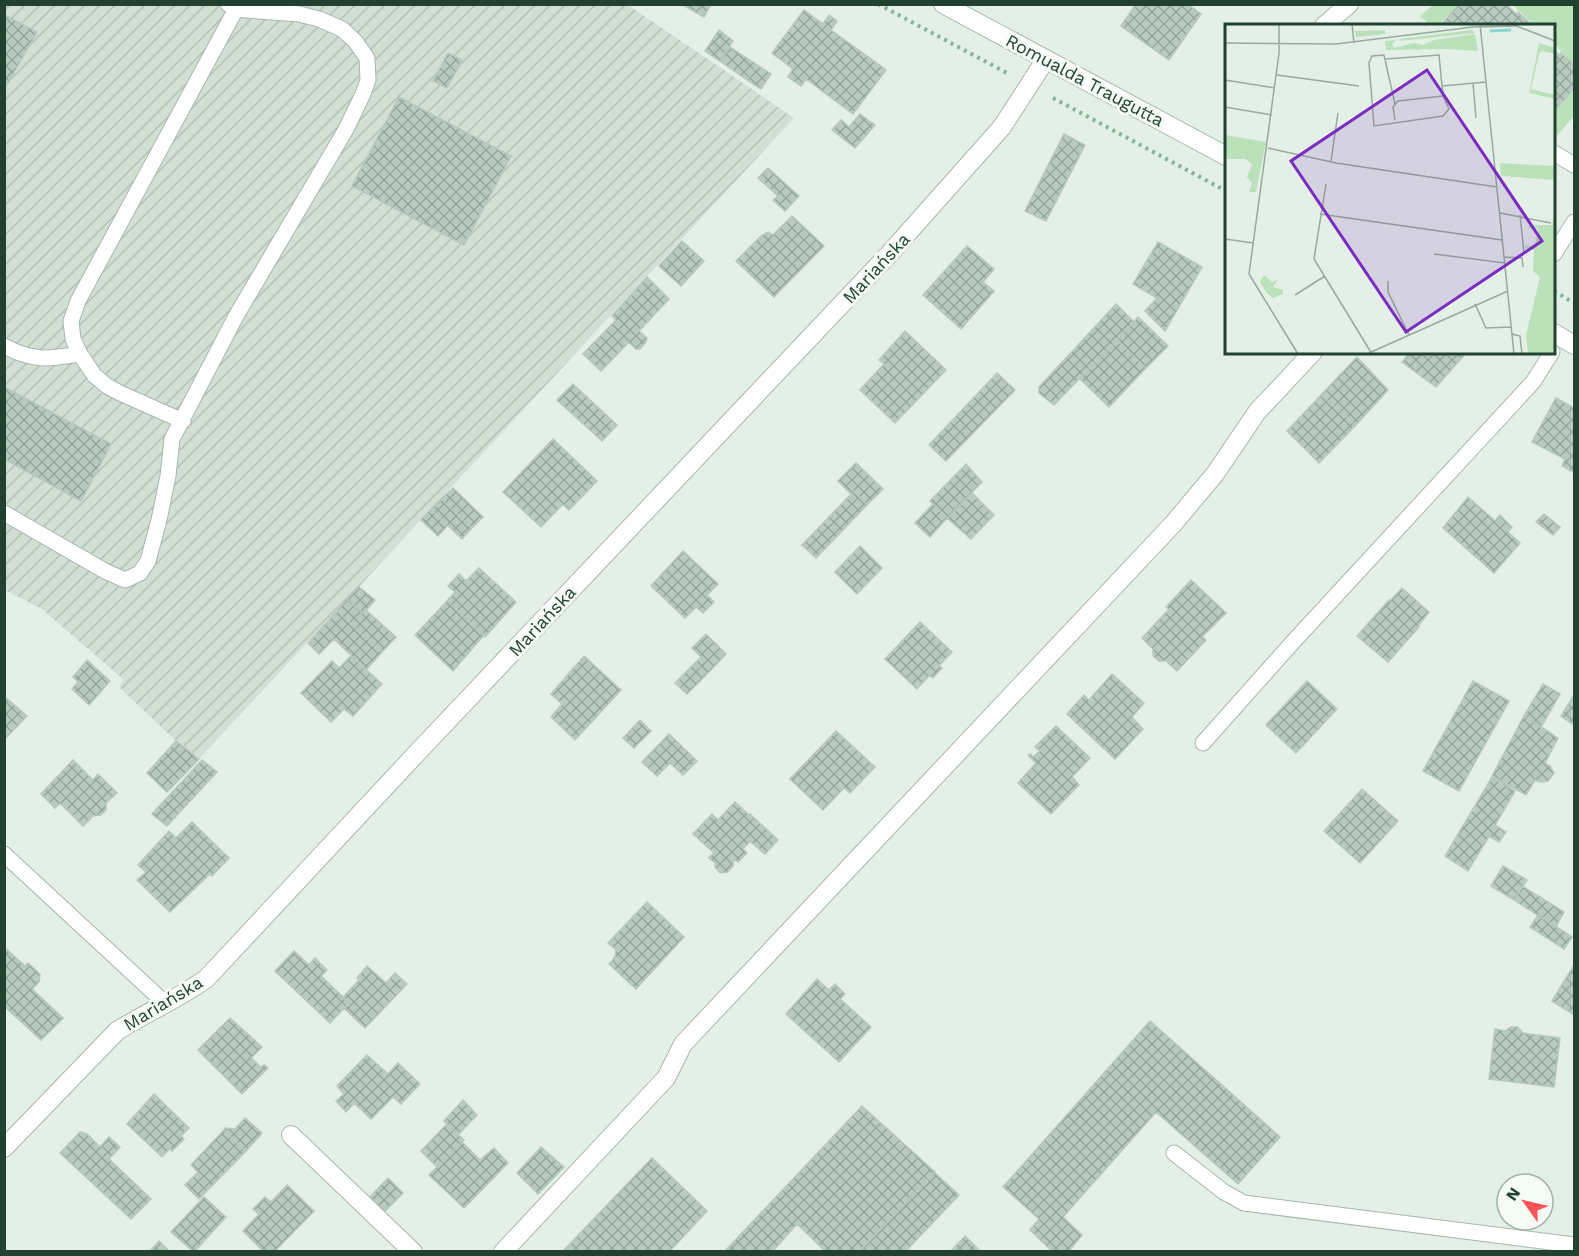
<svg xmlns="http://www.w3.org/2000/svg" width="1579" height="1256" viewBox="0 0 1579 1256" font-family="'Work Sans',sans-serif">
  <defs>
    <pattern id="industrial-furrows" width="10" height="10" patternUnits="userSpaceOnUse" patternTransform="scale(1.5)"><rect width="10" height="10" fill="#d2dfd5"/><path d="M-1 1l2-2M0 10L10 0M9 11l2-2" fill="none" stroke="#b4c1b7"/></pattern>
    <pattern id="building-cross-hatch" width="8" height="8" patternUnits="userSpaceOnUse" patternTransform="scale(1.5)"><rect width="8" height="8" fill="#b9cabf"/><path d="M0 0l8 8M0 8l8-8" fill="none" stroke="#96a69c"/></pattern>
  </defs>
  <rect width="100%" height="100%" fill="#e4efe7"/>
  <path fill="url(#industrial-furrows)" d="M 4,5 L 628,5 L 794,118 L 199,759 L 176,741 L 119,687 L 124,680 L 42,609 L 5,590 Z"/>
  <path fill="#bbe1bb" d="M 1433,5 L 1433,4 L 1458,5 L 1439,24 L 1440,25 L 1430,25 L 1420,16 Z
    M 1513,5 L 1574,5 L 1574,65 L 1554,44 L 1554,26 L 1534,25 Z
    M 1574,90 L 1574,116 L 1554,139 L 1554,112 Z"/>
  <path fill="url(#building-cross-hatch)" stroke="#b6c9bc" stroke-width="1.5" d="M 681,4 L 711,4 L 704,17 Z
    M 1136,4 L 1187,4 L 1201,14 L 1169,60 L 1121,26 Z
    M 1459,4 L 1509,4 L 1508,6 L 1516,14 L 1518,12 L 1533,26 L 1440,26 Z
    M 804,10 L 823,24 L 829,15 L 837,21 L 831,30 L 886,70 L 853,114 L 806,79 L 801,86 L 788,77 L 793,69 L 772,53 Z
    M 4,15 L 37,32 L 4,90 Z
    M 719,30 L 733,41 L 720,61 L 705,51 Z
    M 730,47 L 757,65 L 747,80 L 720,61 Z
    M 1554,50 L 1559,55 L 1561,53 L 1574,65 L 1574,89 L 1554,111 Z
    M 448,53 L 462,60 L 447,88 L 433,81 Z
    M 757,65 L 771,74 L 761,89 L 747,80 Z
    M 399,97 L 511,156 L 464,245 L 352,186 Z
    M 860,114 L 875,125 L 855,148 L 832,130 L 841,120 L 849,127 Z
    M 1064,134 L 1085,145 L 1046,221 L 1025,211 Z
    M 768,168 L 799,196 L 785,211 L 773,200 L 778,196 L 758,178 Z
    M 792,216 L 824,246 L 774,297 L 736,261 L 761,236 L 768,232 L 773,235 Z
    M 682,241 L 704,261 L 681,286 L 659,266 Z
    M 1158,242 L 1202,267 L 1165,331 L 1145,311 L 1157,298 L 1133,284 Z
    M 967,246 L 994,269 L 983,282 L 994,291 L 961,329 L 923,295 Z
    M 647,277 L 669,299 L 639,331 L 647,338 L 646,342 L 640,349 L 636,349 L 629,342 L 601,371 L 583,354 L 616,320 L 612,316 Z
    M 1116,304 L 1134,322 L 1054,405 L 1039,393 L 1039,387 Z
    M 1138,317 L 1168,346 L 1146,368 L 1117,340 Z
    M 905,331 L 946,370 L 895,423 L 860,390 L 884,364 L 879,360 Z
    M 1117,340 L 1146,368 L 1109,407 L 1079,378 Z
    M 1410,352 L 1467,352 L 1436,387 L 1402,362 Z
    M 1357,357 L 1388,390 L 1356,425 L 1321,395 Z
    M 997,373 L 1015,390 L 946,461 L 929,445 Z
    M 573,384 L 617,425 L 602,441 L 557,400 Z
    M 4,387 L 111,444 L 81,501 L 4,459 Z
    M 1321,395 L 1356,425 L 1319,463 L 1287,431 Z
    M 1556,398 L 1574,408 L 1574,469 L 1573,472 L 1562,466 L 1565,459 L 1532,442 Z
    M 553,439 L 597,481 L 569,510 L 563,504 L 541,527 L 503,492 Z
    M 856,463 L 883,489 L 867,505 L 854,491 L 851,494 L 838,481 Z
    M 966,464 L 982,482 L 947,518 L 930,501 Z
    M 453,488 L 483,517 L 472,528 L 441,499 Z
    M 854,491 L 867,505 L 816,558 L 802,545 Z
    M 972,493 L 994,515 L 971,539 L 947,518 Z
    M 1468,497 L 1495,521 L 1500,515 L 1512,527 L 1508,532 L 1520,543 L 1494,573 L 1443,528 Z
    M 441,499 L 472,528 L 462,539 L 431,509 Z
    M 933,504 L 947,518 L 930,537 L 915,523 Z
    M 431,509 L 447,526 L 438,536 L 421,520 Z
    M 1544,514 L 1560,527 L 1553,535 L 1536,522 Z
    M 860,546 L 882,568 L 857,594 L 835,572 Z
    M 683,551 L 718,584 L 707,595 L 714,602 L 703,613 L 696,607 L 685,618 L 651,586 Z
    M 479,568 L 516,602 L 485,637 L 447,601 L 455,592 L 448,586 L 459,574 L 466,581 Z
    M 1191,580 L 1226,613 L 1202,637 L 1206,640 L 1177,671 L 1166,661 L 1159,661 L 1153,656 L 1153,649 L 1142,638 L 1169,609 L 1166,607 Z
    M 359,587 L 375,600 L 363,614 L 347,599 Z
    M 1402,588 L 1429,612 L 1418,626 L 1419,627 L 1388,662 L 1357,636 L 1389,600 L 1390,601 Z
    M 347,599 L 363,614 L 366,610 L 396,637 L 382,652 L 337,611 Z
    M 447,601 L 484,635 L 453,671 L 415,635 Z
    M 337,611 L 382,652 L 366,670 L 334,639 L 319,654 L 308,643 Z
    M 920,622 L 952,652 L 939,666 L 942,668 L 933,678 L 930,675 L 917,689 L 885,659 Z
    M 706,634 L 726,654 L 707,674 L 695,663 L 701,657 L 692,648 Z
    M 351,656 L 382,684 L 353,716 L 344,709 L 331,722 L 301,693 L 332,661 L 339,668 Z
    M 584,656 L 621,690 L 575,740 L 551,717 L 562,704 L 551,694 Z
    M 87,660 L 110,681 L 89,705 L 72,689 L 78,682 L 73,677 Z
    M 695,663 L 707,674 L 687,694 L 675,683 Z
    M 1112,674 L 1144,703 L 1132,717 L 1143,729 L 1115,759 L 1067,714 L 1084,695 L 1089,700 Z
    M 1307,681 L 1337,709 L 1296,753 L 1266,725 Z
    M 1473,681 L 1509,701 L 1459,791 L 1423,771 Z
    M 1543,684 L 1560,694 L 1541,727 L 1524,716 Z
    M 1574,695 L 1574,725 L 1561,716 Z
    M 4,696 L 27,716 L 4,740 Z
    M 1524,716 L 1558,738 L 1545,763 L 1550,766 L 1554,773 L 1548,781 L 1541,782 L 1535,780 L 1526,795 L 1492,776 Z
    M 640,720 L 651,731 L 634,748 L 623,738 Z
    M 1056,726 L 1090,758 L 1072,777 L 1079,785 L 1051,814 L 1018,783 L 1036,763 L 1028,755 L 1030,754 L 1033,757 L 1040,751 L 1035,747 Z
    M 836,731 L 875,767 L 850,793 L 844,788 L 823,810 L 790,779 Z
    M 669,734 L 697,761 L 683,775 L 670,763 L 657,776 L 642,762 Z
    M 176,741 L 199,759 L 167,792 L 147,773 Z
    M 73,760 L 93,780 L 98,774 L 117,793 L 106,803 L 106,810 L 101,815 L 93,816 L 83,826 L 60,803 L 55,808 L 41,794 Z
    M 202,760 L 217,772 L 167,826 L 152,814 Z
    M 1492,777 L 1515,791 L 1495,825 L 1506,832 L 1499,842 L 1489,836 L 1468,871 L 1445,856 Z
    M 1362,789 L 1398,821 L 1360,863 L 1324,831 Z
    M 735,802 L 749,815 L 750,814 L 778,840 L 765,854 L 750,841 L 743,849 L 747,853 L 738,862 L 736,860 L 733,862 L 733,866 L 728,872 L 720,873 L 715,867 L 715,863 L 709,858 L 714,853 L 693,834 L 712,814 L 718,820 Z
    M 192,822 L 229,858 L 212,876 L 210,874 L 170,912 L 137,880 L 146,872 L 138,865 L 169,831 L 176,838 Z
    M 1503,866 L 1527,880 L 1514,900 L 1491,886 Z
    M 1522,886 L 1564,912 L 1556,927 L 1514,900 Z
    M 647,902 L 684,937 L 636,989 L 609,964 L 615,957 L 616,950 L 608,943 Z
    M 1538,915 L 1572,937 L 1564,949 L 1530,927 Z
    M 4,947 L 25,966 L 28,963 L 40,974 L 39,982 L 32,989 L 63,1018 L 41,1040 L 4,1006 Z
    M 294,951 L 309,965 L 315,958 L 327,970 L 321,976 L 349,1003 L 330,1023 L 275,971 Z
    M 1574,965 L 1574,1015 L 1552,1001 Z
    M 367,966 L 386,983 L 395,973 L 407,984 L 365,1028 L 344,1008 L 349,1003 L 343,997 L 359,980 L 357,978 Z
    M 817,979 L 829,990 L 835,984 L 845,994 L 840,999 L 871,1027 L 839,1062 L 786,1014 Z
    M 230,1018 L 262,1047 L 251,1058 L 261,1067 L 264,1065 L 268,1068 L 242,1094 L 198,1050 Z
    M 1150,1021 L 1280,1137 L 1238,1184 L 1156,1112 L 1063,1217 L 1082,1235 L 1068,1252 L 1053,1252 L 1030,1230 L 1039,1219 L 1003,1187 Z
    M 1511,1027 L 1518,1027 L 1523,1033 L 1560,1038 L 1554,1087 L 1489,1079 L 1495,1029 L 1505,1031 Z
    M 367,1055 L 388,1074 L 398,1063 L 420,1084 L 401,1104 L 393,1097 L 371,1119 L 354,1103 L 346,1112 L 336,1101 L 344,1094 L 337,1086 Z
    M 154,1094 L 189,1128 L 181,1136 L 184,1139 L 172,1151 L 170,1148 L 162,1157 L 127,1124 Z
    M 463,1100 L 477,1115 L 458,1135 L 444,1121 Z
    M 862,1106 L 935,1172 L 859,1252 L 826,1252 L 797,1224 L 772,1252 L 724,1252 Z
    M 245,1118 L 262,1133 L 246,1151 L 224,1130 L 225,1128 L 235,1129 Z
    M 447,1124 L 464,1140 L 437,1167 L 421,1151 Z
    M 224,1130 L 246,1151 L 199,1199 L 185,1185 L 198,1172 L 191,1165 Z
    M 80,1132 L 87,1134 L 100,1147 L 109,1137 L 120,1147 L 109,1159 L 151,1199 L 131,1219 L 60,1153 Z
    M 462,1142 L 480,1160 L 494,1148 L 508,1163 L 464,1208 L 429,1175 Z
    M 541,1147 L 564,1167 L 538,1194 L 517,1173 Z
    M 652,1158 L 707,1211 L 669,1252 L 562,1252 Z
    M 934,1172 L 959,1195 L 905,1252 L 859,1252 Z
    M 388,1178 L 403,1193 L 385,1211 L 370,1197 Z
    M 287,1185 L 314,1211 L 274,1252 L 264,1252 L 243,1231 L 259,1214 L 253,1209 L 265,1197 L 271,1202 Z
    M 204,1197 L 226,1217 L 194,1252 L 171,1232 Z
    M 965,1236 L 981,1252 L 950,1252 Z
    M 159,1241 L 170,1252 L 149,1252 Z"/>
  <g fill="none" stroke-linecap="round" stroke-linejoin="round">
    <defs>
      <path id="lane" d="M 1554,153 L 1574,165
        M 1554,254 L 1574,222
        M 4,346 C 34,362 49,359 80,354
        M 183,421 L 120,393 L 107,386 L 94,375 L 80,354 L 73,339 L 71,321 L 78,301 L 236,9
        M 4,513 L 105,571 L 125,580 L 140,573 L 148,561 L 159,520 L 168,476 L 172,439 L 236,316 L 345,131 L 363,94 L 368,80 L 367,58 L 355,41 L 342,29 L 319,19 L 299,14 L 246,10 L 236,9 L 228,4
        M 1203,743 L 1293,642 L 1533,382 L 1552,352
        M 4,854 L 166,1004
        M 1174,1153 L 1224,1192 L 1244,1203 L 1574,1245"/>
      <path id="street" d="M 943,4 L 1226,156
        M 1324,26 L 1349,4
        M 1554,333 L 1574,345
        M 291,1135 L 413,1252
        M 4,1148 L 117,1031 C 146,1013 177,999 206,979 L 415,755 L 890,253 L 1002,127 L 1046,59
        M 503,1252 L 666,1078 L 683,1044 L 1173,524 L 1215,474 L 1257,412 L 1313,352"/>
    </defs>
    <use href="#lane" stroke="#a6b8ad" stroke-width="17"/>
    <use href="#street" stroke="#a6b8ad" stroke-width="20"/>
    <path stroke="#82b597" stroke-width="4" stroke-dasharray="3 4.5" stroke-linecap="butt" d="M 878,4 L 1007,73
      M 1053,98 L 1226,191
      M 1554,291 L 1574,303"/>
    <use href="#lane" stroke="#fff" stroke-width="15"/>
    <use href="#street" stroke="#fff" stroke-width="18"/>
  </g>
  <g text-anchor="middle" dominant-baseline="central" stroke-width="6" stroke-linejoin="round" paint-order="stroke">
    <g font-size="18" fill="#214231" stroke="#f5fbf6">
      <text transform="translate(1085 80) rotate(28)">Romualda Traugutta</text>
      <text transform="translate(876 268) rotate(-47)">Mariańska</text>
      <text transform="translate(542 621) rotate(-47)">Mariańska</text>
      <text transform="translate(163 1003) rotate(-31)">Mariańska</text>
    </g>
  </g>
  <g transform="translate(1225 24)">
    <rect width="330" height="330" fill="#e4efe7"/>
    <path d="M 160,6 L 160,10 L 131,13 L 130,7 ZM 250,10 L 253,27 L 221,25 L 209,16 ZM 314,19 L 330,24 L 330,30 L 317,27 L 314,30 L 306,65 L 330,71 L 330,75 L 304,69 ZM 330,186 L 330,330 L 303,330 L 301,311 L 315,253 L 308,247 L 309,226 L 300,224 L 301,221 L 310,223 L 312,209 L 313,205 L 303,204 L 304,201 L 327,201 Z" fill="#bbe1bb"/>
    <path d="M 0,111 L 41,118 L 31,168 L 24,168 L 27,159 L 22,153 L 27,140 L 20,135 L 0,135 ZM 275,139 L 330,142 L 330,156 L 276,152 ZM 39,251 L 47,258 L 53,256 L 48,263 L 58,266 L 58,270 L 48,274 L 42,269 L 35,258 Z" fill="#bbe1bb"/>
    <path d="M 247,6 L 250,9 L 175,17 L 174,15 ZM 171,16 L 167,20 L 169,24 L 189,19 L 198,21 L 209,16 L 221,25 L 161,26 L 160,17 Z" fill="#bbe1bb"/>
    <path fill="none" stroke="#88d8cf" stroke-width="3" d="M 265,7 L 286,6"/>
    <path fill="none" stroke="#96aa9e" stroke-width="1.5" d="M 54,0 L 54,29 L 24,250 L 73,330M 127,0 L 129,19M 255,0 L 289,330M 289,1 L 330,17M 0,19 L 111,20 L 248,3 L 291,2M 161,35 L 214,31 L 218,72 L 224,85 L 218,92 L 149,102 L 144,39 L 147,32 L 159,31 L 170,80M 52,51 L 134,62M 0,56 L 50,64M 248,59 L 251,94M 217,62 L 261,58M 0,83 L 47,91M 170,96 L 168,83 L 173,77 L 218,72M 43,124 L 111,139 L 272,163M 106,137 L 113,89M 101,160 L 89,235 L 147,330M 275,189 L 326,199M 95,190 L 277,216M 295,191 L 299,229M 0,215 L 28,219M 209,230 L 280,239M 279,233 L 297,234 L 298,243M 163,257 L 163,268 L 184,311M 70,271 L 100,252M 250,280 L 261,304 L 286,303M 287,310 L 295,312 L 297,330M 144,329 L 283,267"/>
    <path fill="#7b2cbf" fill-opacity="0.15" stroke="#7b2cbf" stroke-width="3" d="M 202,46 L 317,217 L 181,308 L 66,137 Z"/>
    <rect width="330" height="330" fill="none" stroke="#214231" stroke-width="3"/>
  </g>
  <rect width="1579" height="1256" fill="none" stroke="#214231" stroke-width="12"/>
  <g transform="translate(1525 1202) rotate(304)"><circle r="28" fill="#f5fbf6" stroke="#a0b1a7" stroke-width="1.5"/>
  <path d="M0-4.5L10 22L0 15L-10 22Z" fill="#fd5357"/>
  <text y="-9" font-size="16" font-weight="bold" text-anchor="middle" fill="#214231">N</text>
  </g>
</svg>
